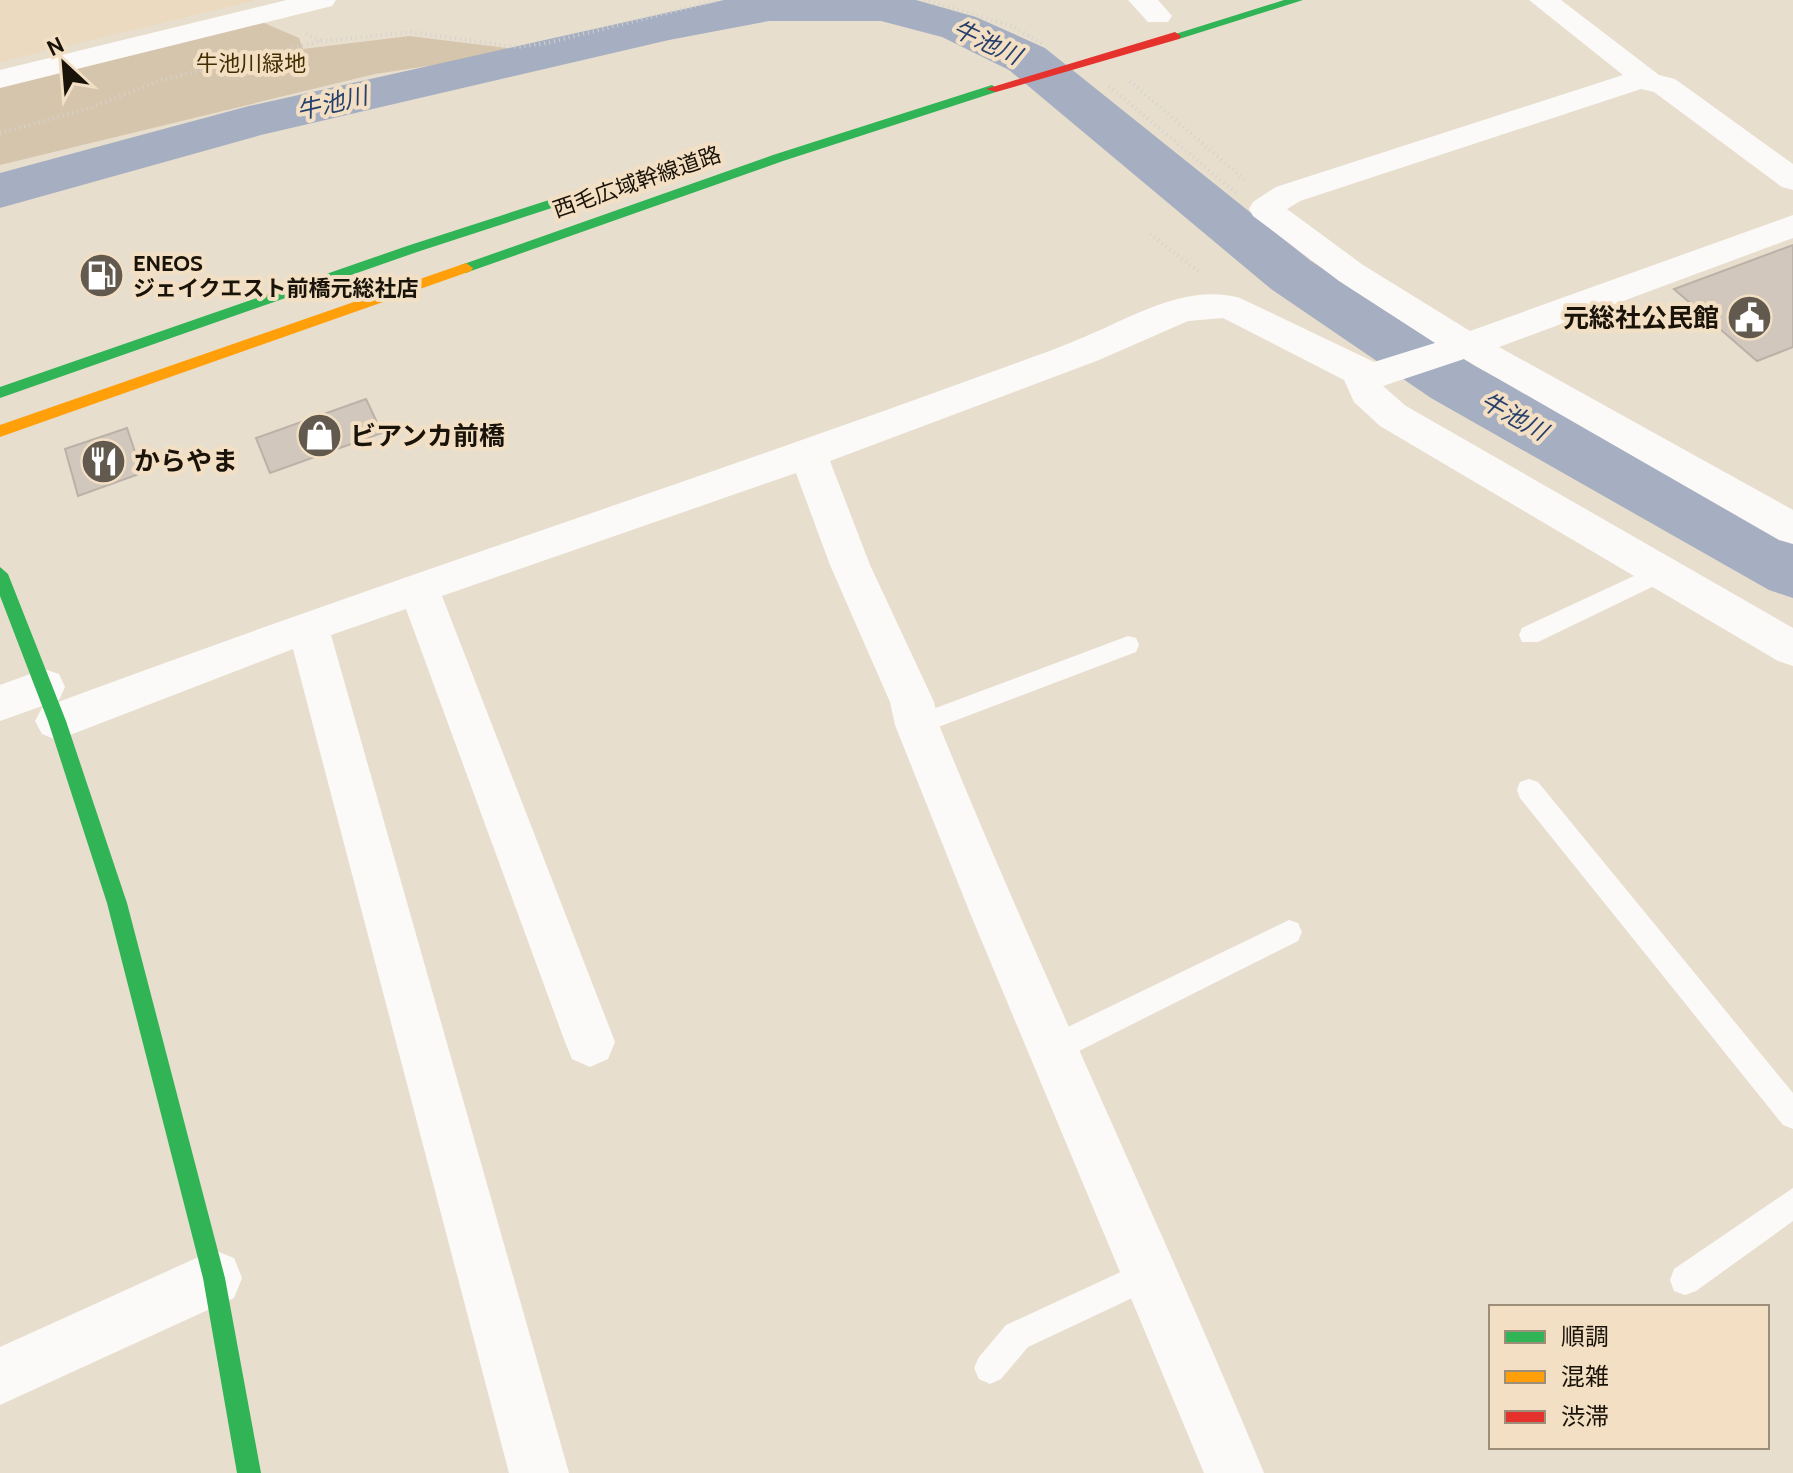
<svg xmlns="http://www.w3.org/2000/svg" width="1793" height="1473" viewBox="0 0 1793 1473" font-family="Cabin,'Noto Sans JP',sans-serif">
  <rect width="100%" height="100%" fill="#e8dece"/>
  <path fill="#ebdabf" d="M 0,0 L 257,0 L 0,62 Z"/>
  <path fill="#d5c5ac" d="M 257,20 L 299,38 L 303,49 L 409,36 L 507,48 L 506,54 L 375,74 L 0,165 L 0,84 Z"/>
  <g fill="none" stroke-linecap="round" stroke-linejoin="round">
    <path fill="#a6afc1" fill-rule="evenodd" d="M 724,0 L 916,0 L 976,17 L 1045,48 L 1311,261 L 1475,366 L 1793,539 L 1793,598 L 1769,590 L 1431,398 L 1271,289 L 1009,70 L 942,37 L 881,21 L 769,21 L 669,40 L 261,135 L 0,208 L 0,173 L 249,106 Z"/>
  </g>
  <path fill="#d1c7bd" stroke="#bbb1a6" stroke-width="2" d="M 1793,245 L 1793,347 L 1757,361 L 1674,289 Z
    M 366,399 L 382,433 L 270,473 L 256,438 Z
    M 127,428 L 142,473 L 78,496 L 65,449 Z"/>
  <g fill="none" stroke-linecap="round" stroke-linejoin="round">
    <path stroke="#d5d2cd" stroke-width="4" stroke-dasharray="1 4" stroke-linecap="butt" d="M 924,0 L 1012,26 L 1043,44
      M 321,41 L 411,32 L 517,47 L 547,43 L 718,0
      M 1130,81 L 1246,181
      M 1109,86 L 1236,193
      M 0,133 L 90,108 L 161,80 L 321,41 L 306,34
      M 1150,234 L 1200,273"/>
    <path fill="#fcfaf8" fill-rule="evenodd" d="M 1656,561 L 1664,564 L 1667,570 L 1652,587 L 1538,642 L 1522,642 L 1519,635 L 1522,628 L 1636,575 Z
      M 1128,636 L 1136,638 L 1139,645 L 1136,652 L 917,735 L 909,732 L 905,725 L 909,718 Z
      M 1529,779 L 1538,782 L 1793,1093 L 1793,1129 L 1783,1125 L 1520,798 L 1517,790 L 1520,782 Z
      M 1289,920 L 1298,923 L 1302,932 L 1298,941 L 1063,1059 L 1053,1063 L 1043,1059 L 1039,1049 L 1043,1039 Z
      M 1793,1188 L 1793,1221 L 1696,1291 L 1685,1295 L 1674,1291 L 1670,1280 L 1674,1269 Z
      M 1151,1258 L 1162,1262 L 1166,1273 L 1162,1284 L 1028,1347 L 1001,1379 L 990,1384 L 979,1379 L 974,1368 L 979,1357 L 1006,1325 Z"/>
    <path fill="#fcfaf8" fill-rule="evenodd" d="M 287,0 L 336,0 L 332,6 L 0,88 L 0,70 Z
      M 1128,0 L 1158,0 L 1172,16 L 1168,22 L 1148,22 Z
      M 1529,0 L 1561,0 L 1659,75 L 1675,79 L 1793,164 L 1793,190 L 1782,187 L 1654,92 L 1641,89 L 1300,201 L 1287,209 L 1363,265 L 1470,331 L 1793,215 L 1793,238 L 1499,347 L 1793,510 L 1793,544 L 1779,540 L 1464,359 L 1383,386 L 1406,406 L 1793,628 L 1793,666 L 1778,661 L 1380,426 L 1354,402 L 1344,380 L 1223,318 L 1188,321 L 1099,360 L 830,461 L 870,565 L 934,702 L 939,725 C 1042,977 1160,1222 1264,1473 L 1204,1473 L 970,913 L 895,725 L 890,702 L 830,565 L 796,473 L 442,596 L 615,1042 L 608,1059 L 590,1067 L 572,1059 L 565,1042 L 406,609 L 331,635 L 569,1473 L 509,1473 L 293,649 L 57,740 L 42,734 L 35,721 L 42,708 C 363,588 689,483 1011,365 C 1033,357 1056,349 1077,340 C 1127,320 1185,282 1240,298 L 1374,362 L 1435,343 L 1339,281 L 1253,216 L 1249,209 L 1253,202 L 1276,187 L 1623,75 Z
      M 44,669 L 59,674 L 65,687 L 59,700 L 0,721 L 0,685 Z
      M 214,1250 L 234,1258 L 242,1278 L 234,1298 L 0,1405 L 0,1347 Z"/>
    <path fill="#30b455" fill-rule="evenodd" d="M 1284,0 L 1303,0 L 1179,39 L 1169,36 Z
      M 992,85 L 998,89 L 996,92 L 783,161 L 471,271 L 466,273 L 459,268 L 461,265 L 773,155 Z
      M 645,169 L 652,173 L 650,176 L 417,252 L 0,398 L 0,387 L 407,246 Z
      M 0,567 L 8,574 L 66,721 L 127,903 L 225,1278 L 261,1473 L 237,1473 L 203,1278 L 107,903 L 48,721 L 0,596 Z"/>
    <path fill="#ff9f0a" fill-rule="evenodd" d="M 466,263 L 473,268 L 471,271 L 0,437 L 0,425 Z"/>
    <path fill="#e5322d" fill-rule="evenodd" d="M 1175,32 L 1181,36 L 1179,39 L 996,92 L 986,89 Z"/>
  </g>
  <defs>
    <symbol id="fuel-disc" viewBox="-11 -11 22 22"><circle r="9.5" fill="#625a4e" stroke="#f3e0c4"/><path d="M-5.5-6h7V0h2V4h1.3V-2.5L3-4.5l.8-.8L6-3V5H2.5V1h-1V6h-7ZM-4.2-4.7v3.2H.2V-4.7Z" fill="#fff"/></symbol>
    <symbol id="civic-disc" viewBox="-11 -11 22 22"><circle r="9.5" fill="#625a4e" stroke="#f3e0c4"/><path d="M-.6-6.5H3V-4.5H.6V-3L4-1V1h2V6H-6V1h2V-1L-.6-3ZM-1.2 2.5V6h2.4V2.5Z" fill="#fff"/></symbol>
    <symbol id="shop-disc" viewBox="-11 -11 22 22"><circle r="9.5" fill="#625a4e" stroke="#f3e0c4"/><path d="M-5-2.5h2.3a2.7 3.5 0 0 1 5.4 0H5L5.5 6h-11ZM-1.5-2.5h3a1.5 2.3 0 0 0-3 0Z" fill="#fff"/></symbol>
    <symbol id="restaurant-disc" viewBox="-11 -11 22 22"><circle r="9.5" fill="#625a4e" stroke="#f3e0c4"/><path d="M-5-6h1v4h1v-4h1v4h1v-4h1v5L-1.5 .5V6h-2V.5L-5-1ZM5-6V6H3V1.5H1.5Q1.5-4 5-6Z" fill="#fff"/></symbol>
  </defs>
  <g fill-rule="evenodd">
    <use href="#fuel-disc" x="76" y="250" width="51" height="51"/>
    <use href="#civic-disc" x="1724" y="292" width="51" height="51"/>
    <use href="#shop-disc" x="294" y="410" width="51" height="51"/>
    <use href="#restaurant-disc" x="78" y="436" width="51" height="51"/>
  </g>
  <g text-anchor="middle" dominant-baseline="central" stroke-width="8" stroke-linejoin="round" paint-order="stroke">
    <g font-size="22" fill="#432d00" stroke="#f3e0c4">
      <text x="251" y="63">牛池川緑地</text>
    </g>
    <g font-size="22" fill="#1a1309" stroke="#f3e0c4">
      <text transform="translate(637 182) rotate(-19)">西毛広域幹線道路</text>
    </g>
    <g font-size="22" font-weight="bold" fill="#1a1309" stroke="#f3e0c4" text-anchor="start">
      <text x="133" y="263">ENEOS<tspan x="133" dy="25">ジェイクエスト前橋元総社店</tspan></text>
    </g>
    <g font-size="24" font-style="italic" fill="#273f6b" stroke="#f3e0c4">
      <text transform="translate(987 42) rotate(25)">牛池川</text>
      <text transform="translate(332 103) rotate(-13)">牛池川</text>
      <text transform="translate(1514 416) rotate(29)">牛池川</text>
    </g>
    <g font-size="26" font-weight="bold" fill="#1a1309" stroke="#f3e0c4" text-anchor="start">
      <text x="1719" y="318" text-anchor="end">元総社公民館</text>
      <text x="350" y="436">ビアンカ前橋</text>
      <text x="134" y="461">からやま</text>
    </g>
  </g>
  <rect x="1489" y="1305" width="280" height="144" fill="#f3e0c4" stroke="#9c8e79" stroke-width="2"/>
  <rect x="1505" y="1331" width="40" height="12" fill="#30b455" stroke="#9c8e79" stroke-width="2"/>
  <text x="1561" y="1345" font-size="24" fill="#1a1309">順調</text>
  <rect x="1505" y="1371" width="40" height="12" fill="#ff9f0a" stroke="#9c8e79" stroke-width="2"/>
  <text x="1561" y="1385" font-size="24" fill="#1a1309">混雑</text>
  <rect x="1505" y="1411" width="40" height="12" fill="#e5322d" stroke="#9c8e79" stroke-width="2"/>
  <text x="1561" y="1425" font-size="24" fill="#1a1309">渋滞</text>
  <g transform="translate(64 64) rotate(334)" stroke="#f3e0c4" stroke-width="6" paint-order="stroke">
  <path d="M0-6L14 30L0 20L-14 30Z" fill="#1a1309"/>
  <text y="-12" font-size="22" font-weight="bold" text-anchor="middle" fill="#1a1309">N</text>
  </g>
</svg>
